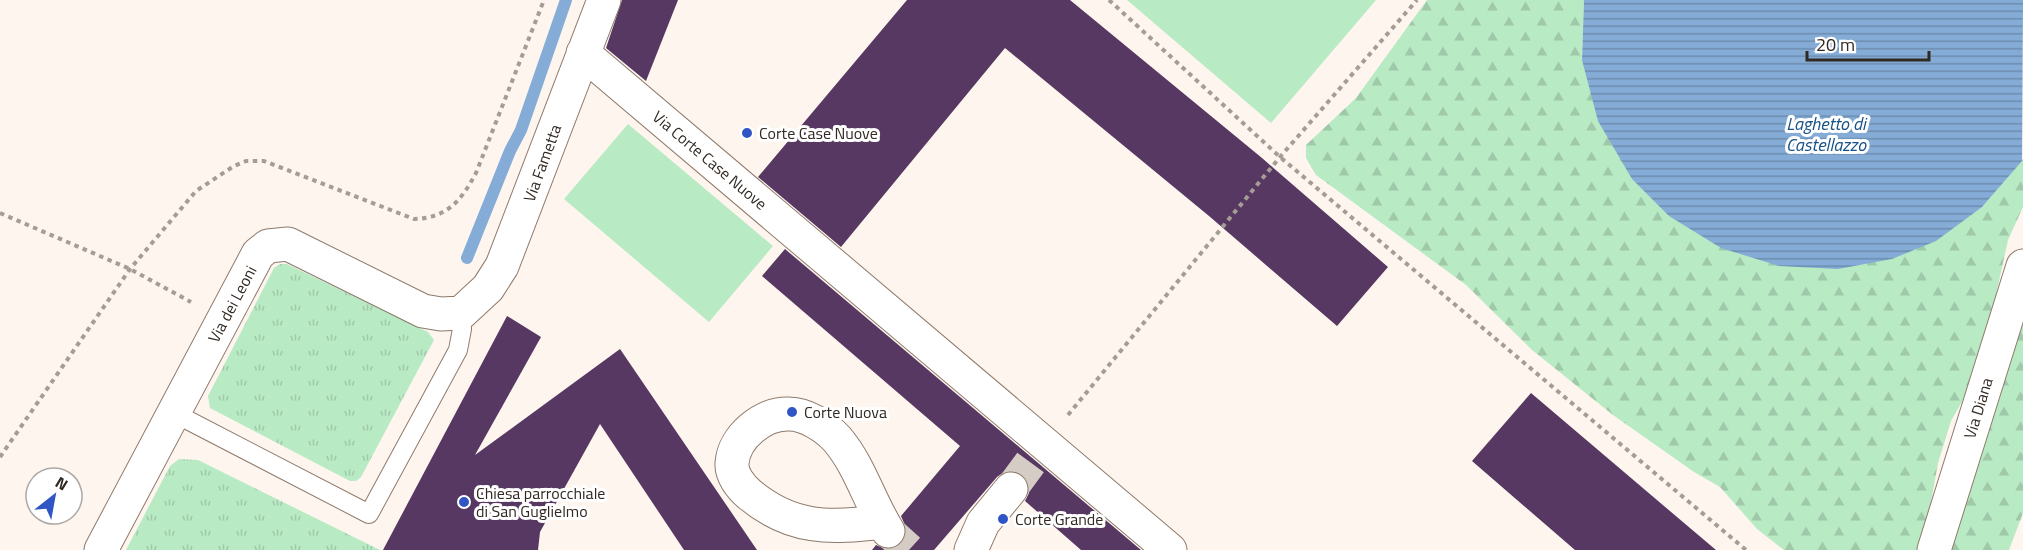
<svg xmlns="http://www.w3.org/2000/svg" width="2023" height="550" viewBox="0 0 2023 550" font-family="'Titillium Web',sans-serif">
  <defs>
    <pattern id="grass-tufts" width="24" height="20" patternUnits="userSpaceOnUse" patternTransform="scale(1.5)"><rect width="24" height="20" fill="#b8eac4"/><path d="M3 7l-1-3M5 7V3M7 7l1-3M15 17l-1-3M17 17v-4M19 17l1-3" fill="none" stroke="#9fc9a8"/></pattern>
    <pattern id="forest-firs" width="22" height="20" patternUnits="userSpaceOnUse" patternTransform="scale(1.5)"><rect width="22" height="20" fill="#b8eac4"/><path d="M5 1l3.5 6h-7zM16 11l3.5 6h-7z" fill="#9fc9a8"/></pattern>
    <pattern id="water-rules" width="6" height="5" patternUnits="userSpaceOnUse" patternTransform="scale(1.5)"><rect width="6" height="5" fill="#84acd7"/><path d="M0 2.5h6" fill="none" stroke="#6d8cae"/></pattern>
  </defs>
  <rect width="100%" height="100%" fill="#fef5ee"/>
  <path fill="url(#grass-tufts)" d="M 280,264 L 287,264 L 428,332 L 434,340 L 361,477 L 356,481 L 350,481 L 210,408 L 208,396 L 274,268 Z
    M 179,459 L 198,460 L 380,550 L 126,550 L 170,466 Z"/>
  <path fill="url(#forest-firs)" d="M 1427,0 L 1584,0 L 1582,60 L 1982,207 L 2023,159 L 2023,207 L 2008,240 L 1979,372 L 1951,421 L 1938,463 L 1929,513 L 1918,550 L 1784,550 L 1757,529 L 1720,487 L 1694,472 L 1613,415 L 1532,350 L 1466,285 L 1316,175 L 1306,158 L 1306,145 L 1356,98 Z
    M 2023,307 L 2023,513 L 2009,550 L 1950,550 Z"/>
  <path fill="#b8eac4" d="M 1127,0 L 1376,0 L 1271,123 Z
    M 628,124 L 773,246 L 709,322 L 564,199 Z"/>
  <path fill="url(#water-rules)" d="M 1584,0 L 2023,0 L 2022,161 L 1982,207 L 1936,241 L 1892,259 L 1838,269 L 1779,266 L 1721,248 L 1669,216 L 1632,179 L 1598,121 L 1582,60 Z"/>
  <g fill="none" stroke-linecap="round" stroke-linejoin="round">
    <path stroke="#84acd7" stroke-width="12" d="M 467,258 L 510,151 L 521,130 L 566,0"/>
  </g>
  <path fill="#563862" d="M 622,0 L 678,0 L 646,81 L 606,48 Z
    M 907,0 L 1070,0 L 1262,158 L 1388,267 L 1337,326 L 1209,216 L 1005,48 L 841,247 L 758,177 Z
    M 785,249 L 1141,550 L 1081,550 L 1025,501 L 1029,493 L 1028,482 L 1022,474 L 1014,470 L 1004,472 L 997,477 L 934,550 L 872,550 L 876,545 L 888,550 L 897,547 L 904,541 L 907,530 L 901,516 L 960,446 L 762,276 Z
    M 507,316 L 541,337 L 475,455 L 620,349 L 757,550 L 684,550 L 600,424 L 540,532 L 538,550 L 383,550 Z
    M 1531,393 L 1664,506 L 1716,550 L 1575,550 L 1472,461 Z"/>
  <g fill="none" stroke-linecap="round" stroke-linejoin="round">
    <path stroke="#d5ccc5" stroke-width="33" stroke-dasharray="33 16" stroke-linecap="butt" d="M 1011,489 L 1039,451
      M 888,531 L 909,550"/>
    <defs>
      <path id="service" d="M 174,413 L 369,514 L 458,350 L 462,329 L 461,313"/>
      <path id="minor" d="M 583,53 L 1170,550
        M 882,522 C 830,528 792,530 749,494 C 741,487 731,475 732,463 C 734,437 763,413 789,414 C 806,414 826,427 837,439 C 860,466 869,501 888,531
        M 101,550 L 258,254 L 268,246 L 288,244 L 423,311 L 441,314 L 461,313 L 488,288 L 502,266 L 604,0
        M 971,550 L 983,523 L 1011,489
        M 1934,550 L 2023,266"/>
    </defs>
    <use href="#service" stroke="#8e7a6b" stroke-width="20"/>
    <use href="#minor" stroke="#8e7a6b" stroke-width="35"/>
    <path stroke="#a59c96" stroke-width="4" stroke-dasharray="4.5 4.5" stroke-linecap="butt" d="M 1109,0 L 1280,157 L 1746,550
      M 0,213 L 130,269 L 191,302
      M 1068,415 L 1280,157 L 1417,0
      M 0,457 L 130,269 L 196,191 L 234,166 L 246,161 L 264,161 L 414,219 C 447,218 461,201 476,173 L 544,0"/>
    <use href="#service" stroke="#fff" stroke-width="18"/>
    <use href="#minor" stroke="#fff" stroke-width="33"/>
  </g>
  <g fill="#3056c6" stroke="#fff" stroke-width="2">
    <circle cx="747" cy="133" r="6"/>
    <circle cx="792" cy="412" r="6"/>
    <circle cx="464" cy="502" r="6"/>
    <circle cx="1003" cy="519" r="6"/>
  </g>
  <g text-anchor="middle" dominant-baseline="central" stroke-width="6" stroke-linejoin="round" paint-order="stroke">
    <g font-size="16" fill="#312822" stroke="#fff" text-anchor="start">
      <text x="759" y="133">Corte Case Nuove</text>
      <text x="804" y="412">Corte Nuova</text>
      <text x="476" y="493">Chiesa parrocchiale<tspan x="476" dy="18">di San Guglielmo</tspan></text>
      <text x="1015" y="519">Corte Grande</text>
    </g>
    <g font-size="16" fill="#312822" stroke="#fff">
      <text transform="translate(710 160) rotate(40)">Via Corte Case Nuove</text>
      <text transform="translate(542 163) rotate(-70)">Via Fametta</text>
      <text transform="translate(232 304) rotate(-62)">Via dei Leoni</text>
      <text transform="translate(1978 408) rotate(-73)">Via Diana</text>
    </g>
    <g font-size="18" font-style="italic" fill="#175287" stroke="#fff">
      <text x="1826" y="123">Laghetto di<tspan x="1826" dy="21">Castellazzo</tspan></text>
    </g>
  </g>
  <g transform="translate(54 496) rotate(31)"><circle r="28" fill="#ffffff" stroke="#ada9a7" stroke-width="1.5"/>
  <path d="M0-4.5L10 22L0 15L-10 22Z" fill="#3056c6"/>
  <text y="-9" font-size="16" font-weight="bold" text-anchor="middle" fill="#312822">N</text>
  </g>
  <path d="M1807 51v9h122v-9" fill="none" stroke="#312822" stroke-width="3"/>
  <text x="1816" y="51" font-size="18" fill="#312822" stroke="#ffffff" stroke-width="4.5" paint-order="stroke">20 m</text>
</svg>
